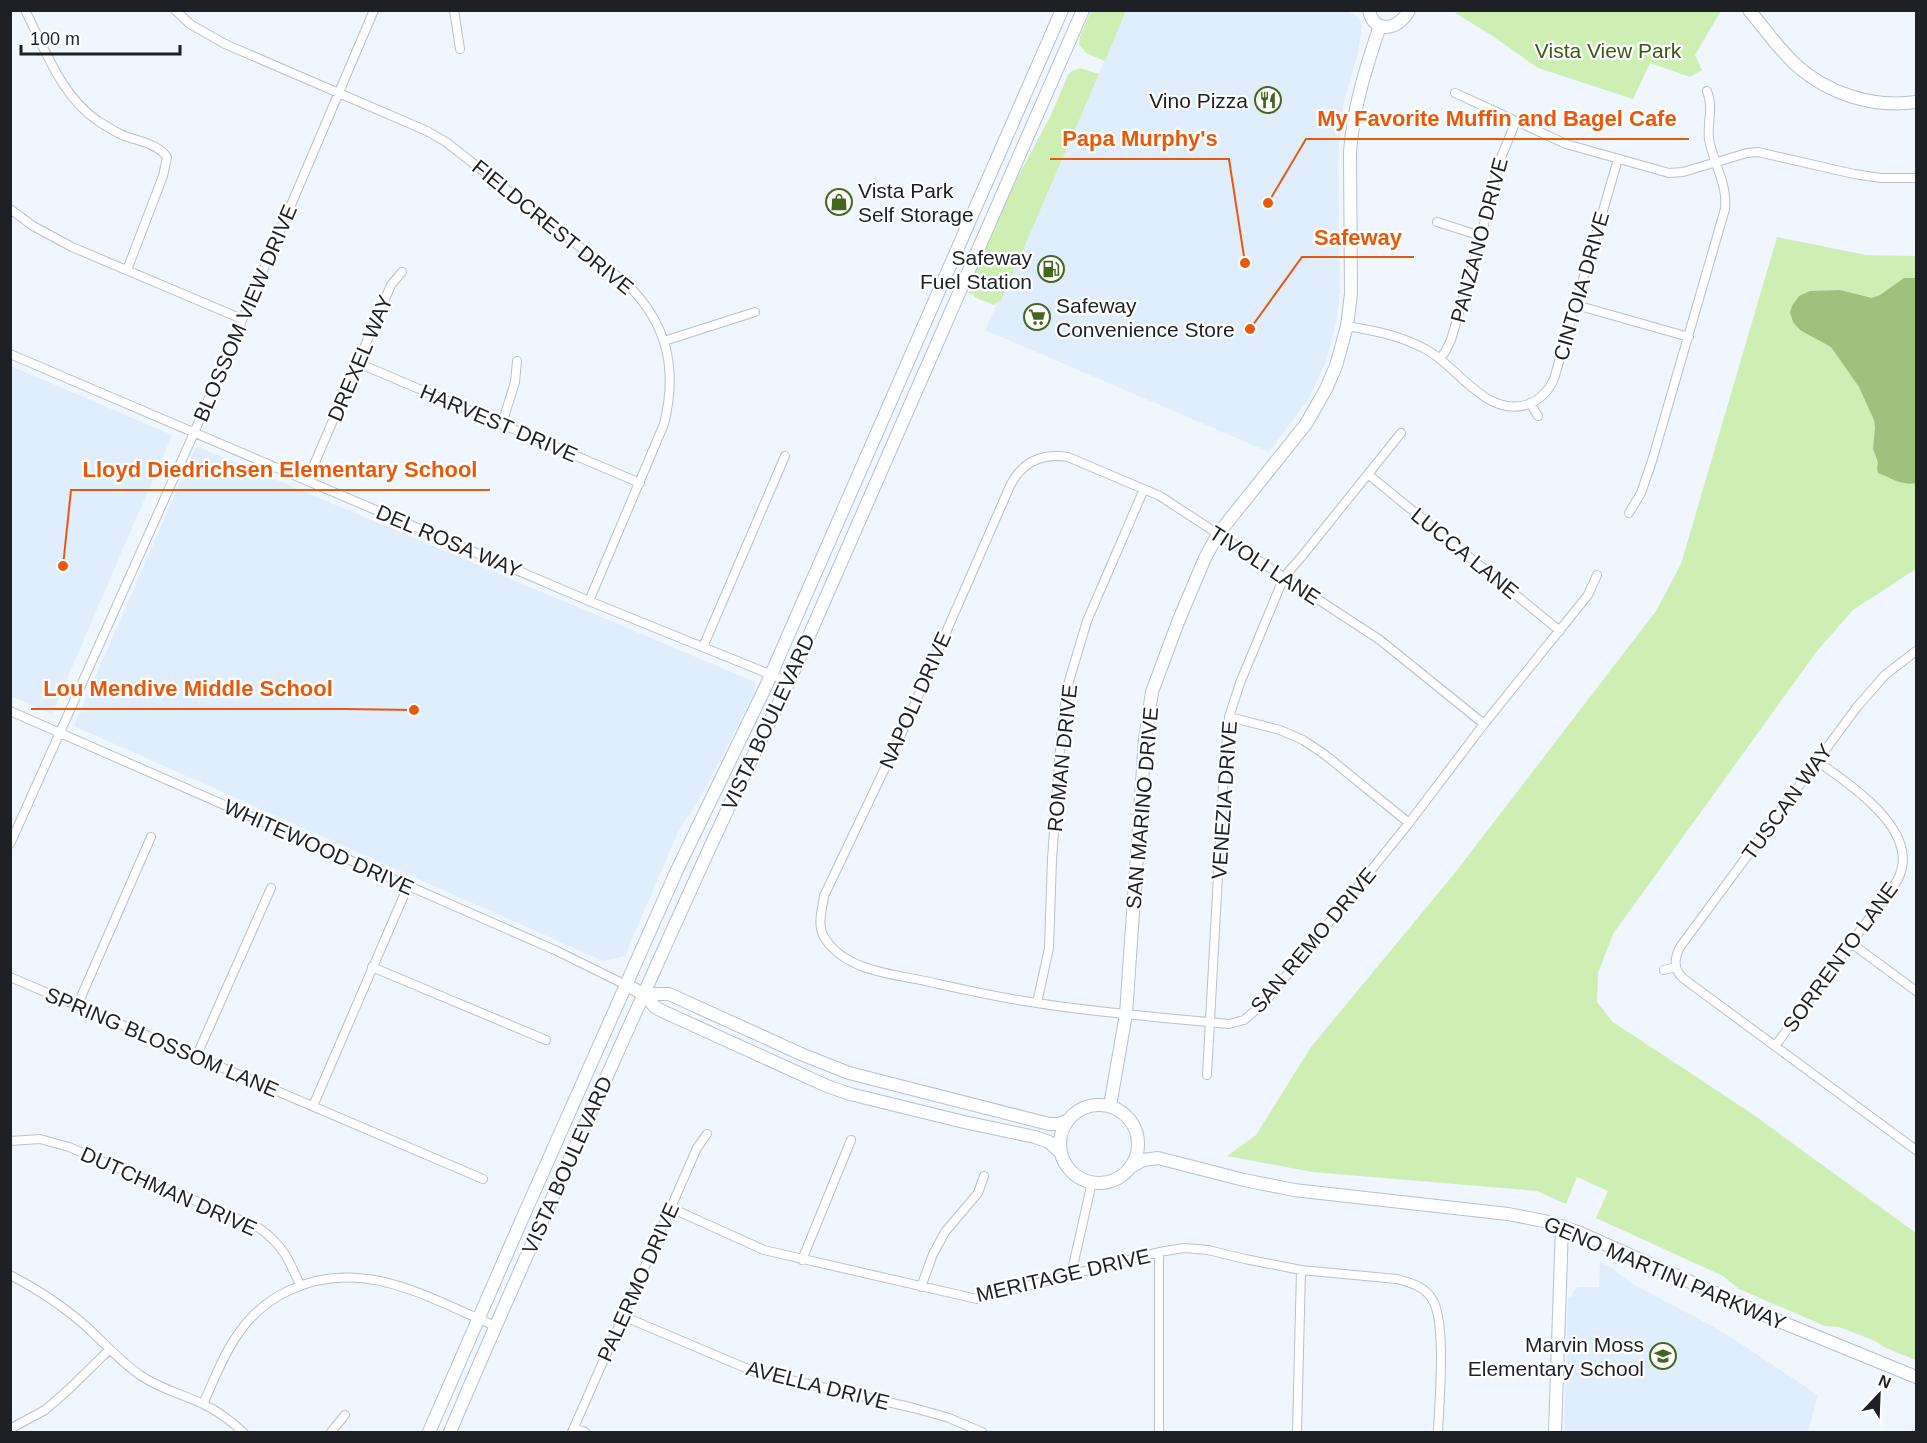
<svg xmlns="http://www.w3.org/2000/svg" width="1927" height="1443" viewBox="0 0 1927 1443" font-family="Helvetica,sans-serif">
  <rect width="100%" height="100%" fill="#eff6fe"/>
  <path fill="#e0edfd" d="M 1347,10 L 1358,18 L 1362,25 L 1358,53 L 1343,105 L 1340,130 L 1338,156 L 1340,291 L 1336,323 L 1327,359 L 1309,398 L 1269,452 L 985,330 L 999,300 L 1001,301 L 1126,11 Z
    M 11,366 L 172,435 L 52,714 L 11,696 Z
    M 196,446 L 755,682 L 754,694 L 702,794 L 678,832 L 625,956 L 603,961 L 74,726 Z
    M 1600,1263 L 1612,1268 L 1631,1283 L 1723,1332 L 1818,1395 L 1808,1432 L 1564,1432 L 1568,1298 L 1572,1298 L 1572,1293 L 1578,1287 L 1599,1287 Z"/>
  <path fill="#ceefb3" d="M 1091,11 L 1126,11 L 1105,61 L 1086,53 L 1079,44 L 1080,36 Z
    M 1461,11 L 1461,10 L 1721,11 L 1695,55 L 1702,70 L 1690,77 L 1650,63 L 1633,99 L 1538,68 L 1491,35 L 1455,13 Z
    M 1080,68 L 1099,74 L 1001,301 L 999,301 L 994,305 L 974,297 L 974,295 L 969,293 L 969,287 L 1012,188 L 1051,115 L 1068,75 L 1072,71 Z
    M 1777,237 L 1866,255 L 1916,256 L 1916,569 L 1853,610 L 1817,651 L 1613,934 L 1598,973 L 1597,1002 L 1613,1022 L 1751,1113 L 1916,1233 L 1916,1360 L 1886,1348 L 1875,1341 L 1839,1327 L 1825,1326 L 1739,1289 L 1723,1276 L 1596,1218 L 1608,1191 L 1577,1177 L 1566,1204 L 1537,1191 L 1312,1172 L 1227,1156 L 1256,1135 L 1311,1047 L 1454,874 L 1656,611 L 1681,564 Z"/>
  <path fill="#9dc27e" d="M 1904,278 L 1916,278 L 1916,483 C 1901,486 1892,478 1878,473 L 1877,469 L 1878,462 L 1873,449 L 1875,427 L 1874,420 L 1859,387 L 1831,347 L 1800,330 L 1793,322 L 1790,312 L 1792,306 L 1799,296 L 1810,291 L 1840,290 L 1872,298 L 1880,295 Z"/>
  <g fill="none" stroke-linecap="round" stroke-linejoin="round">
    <defs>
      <path id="street" d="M 25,10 C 45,49 61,96 98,121 C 106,126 114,131 122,135 C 137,141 157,143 167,157 L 163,176 L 127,270
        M 175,10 L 190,24 L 225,44 L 427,131 L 446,142 L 626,283 C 667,323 678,368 664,424 L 589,601
        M 454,10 L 460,49
        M 1455,93 L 1566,144 L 1669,173 L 1683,172 L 1747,153 L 1758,152 L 1854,174 L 1881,178 L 1916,178
        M 10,209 L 33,226 L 72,247 L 242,319
        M 1437,222 L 1481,236
        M 1576,305 L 1689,337
        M 1347,326 C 1376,331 1402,336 1427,350 C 1458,367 1487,419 1529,404 C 1541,399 1549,390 1554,379 L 1618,159
        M 664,341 L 755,312
        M 10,354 L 589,601 L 789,682
        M 1440,358 L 1445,352 L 1451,340 L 1481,236 L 1500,160 L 1516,121
        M 358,363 L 640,483
        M 1530,403 L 1538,416
        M 502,424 L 515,382 L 517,361
        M 1369,475 L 1560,631
        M 307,481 L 391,285 L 402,272
        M 1629,513 L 1641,493 L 1652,461 L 1725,209 C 1728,184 1713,163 1709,139 C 1707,121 1714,109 1707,91
        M 703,647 L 785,456
        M 1916,651 L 1885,675 L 1857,707 L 1680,947 C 1674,959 1673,970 1684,979 L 1916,1150
        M 10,711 L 557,951 L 626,985
        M 1229,717 L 1280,730 L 1303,740 L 1324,754 L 1409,823
        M 1484,724 L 1380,640 L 1160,496 L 1068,457 C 1042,453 1022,462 1010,486 L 905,726 L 824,896 C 822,911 816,927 826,940 C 848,972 895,974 930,982 C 966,990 1001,998 1037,1003 C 1101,1013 1165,1018 1229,1024 L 1244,1020 L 1265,1002 L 1409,823 L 1484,724 L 1588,595 L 1597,575
        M 10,844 L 194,433 L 374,10
        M 1851,943 L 1916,991
        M 372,967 L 546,1040
        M 1664,970 L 1676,967
        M 10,977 L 483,1179
        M 1037,1003 L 1049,948 L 1052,859 L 1062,722 L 1069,681 L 1087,621 L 1144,489
        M 77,1006 L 151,837
        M 1775,1046 L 1897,881 C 1924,832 1850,785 1817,761
        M 196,1057 L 271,888
        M 1207,1075 L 1224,767 L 1229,717 L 1240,683 L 1284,577 L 1303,555 L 1401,433
        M 313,1106 L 408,886
        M 10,1141 L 40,1139 L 69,1147 L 259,1228 C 283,1245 289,1260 300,1285
        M 671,1208 L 764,1250 L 977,1299 L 1159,1252 L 1184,1248 L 1208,1250 L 1245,1259 L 1301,1270 L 1397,1279 C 1411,1283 1424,1286 1432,1299 C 1447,1322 1439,1403 1438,1432
        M 802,1260 L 851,1140
        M 10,1275 C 39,1290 66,1308 89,1329 C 106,1345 121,1362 140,1375 C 160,1389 182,1394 203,1404 C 218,1411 231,1421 243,1432
        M 1071,1275 L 1092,1182
        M 921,1287 L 933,1254 L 945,1232 L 978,1193 L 984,1176
        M 623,1316 L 755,1372 L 914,1408 L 949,1418 L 982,1432
        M 203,1404 C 214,1380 223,1355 238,1334 C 251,1315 270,1299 290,1290 C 362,1256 429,1298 495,1326
        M 574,1428 L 585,1432
        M 10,1429 L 45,1410 L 68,1390 L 110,1349
        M 331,1432 L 345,1415
        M 572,1432 L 697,1148 L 707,1134
        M 1159,1432 L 1159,1252
        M 1297,1432 L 1301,1270"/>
      <path id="secondary" d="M 1369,10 C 1374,36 1400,29 1409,10
        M 1749,10 C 1764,28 1778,48 1795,64 C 1828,94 1872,108 1916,102
        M 626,985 L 644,994 L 655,1007 L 662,1011 L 827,1086 L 850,1094 L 964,1122 L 1035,1137 L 1049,1142 L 1060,1152
        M 644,994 L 669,994 L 801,1054 L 849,1073 L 1049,1124 L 1059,1124 L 1068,1120
        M1060 1144a39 39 0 1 1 78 0a39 39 0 1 1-78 0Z
        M 1110,1106 L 1126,1014 L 1145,739 L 1152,692 L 1178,622 L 1205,558 L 1218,534 L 1306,424 L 1326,389 L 1336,366 L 1347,326 L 1351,294 L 1350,152 C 1353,108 1366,67 1380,26
        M 1131,1167 L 1143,1160 L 1158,1158 L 1244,1180 L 1294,1190 L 1508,1214 L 1544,1221 L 1580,1233 L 1774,1319 L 1916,1377
        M 429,1432 L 519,1226 L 677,870 L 766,686 L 1062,10
        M 450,1432 C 509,1293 571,1156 633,1018 C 682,909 730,800 784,693 L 1083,10
        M 1555,1432 L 1562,1226"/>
    </defs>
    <use href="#street" stroke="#b7c1cf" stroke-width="10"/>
    <use href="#secondary" stroke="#b7c1cf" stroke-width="14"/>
    <use href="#street" stroke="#fff" stroke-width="8"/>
    <use href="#secondary" stroke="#fff" stroke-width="12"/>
  </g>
  <defs>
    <symbol id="restaurant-ring" viewBox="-11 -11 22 22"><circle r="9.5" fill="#fff" stroke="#44671e" stroke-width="1.5"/><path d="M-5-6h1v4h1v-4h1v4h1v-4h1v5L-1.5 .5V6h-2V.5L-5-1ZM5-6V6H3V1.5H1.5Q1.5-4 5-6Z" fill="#44671e"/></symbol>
    <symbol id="shop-ring" viewBox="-11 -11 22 22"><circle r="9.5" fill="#fff" stroke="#44671e" stroke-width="1.5"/><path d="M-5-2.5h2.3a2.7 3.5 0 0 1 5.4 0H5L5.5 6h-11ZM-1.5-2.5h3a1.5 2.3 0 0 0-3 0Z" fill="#44671e"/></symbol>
    <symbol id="fuel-ring" viewBox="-11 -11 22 22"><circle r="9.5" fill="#fff" stroke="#44671e" stroke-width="1.5"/><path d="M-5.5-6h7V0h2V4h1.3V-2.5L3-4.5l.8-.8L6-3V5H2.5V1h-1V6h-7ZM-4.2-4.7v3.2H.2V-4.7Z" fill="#44671e"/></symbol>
    <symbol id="supermarket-ring" viewBox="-11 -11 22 22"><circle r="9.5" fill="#fff" stroke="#44671e" stroke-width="1.5"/><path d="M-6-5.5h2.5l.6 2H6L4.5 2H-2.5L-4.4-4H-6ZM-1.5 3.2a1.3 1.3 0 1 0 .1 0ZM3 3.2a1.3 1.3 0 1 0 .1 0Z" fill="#44671e"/></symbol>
    <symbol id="school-ring" viewBox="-11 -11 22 22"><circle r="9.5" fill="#fff" stroke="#44671e" stroke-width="1.5"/><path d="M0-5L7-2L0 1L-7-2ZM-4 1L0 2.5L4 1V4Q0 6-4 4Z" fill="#44671e"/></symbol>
  </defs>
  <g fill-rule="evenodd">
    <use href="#restaurant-ring" x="1253" y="85" width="30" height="30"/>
    <use href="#shop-ring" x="824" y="187" width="30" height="30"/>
    <use href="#fuel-ring" x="1036" y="254" width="30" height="30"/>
    <use href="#supermarket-ring" x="1022" y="302" width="30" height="30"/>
    <use href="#school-ring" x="1648" y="1341" width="30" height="30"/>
  </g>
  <g text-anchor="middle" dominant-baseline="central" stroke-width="4.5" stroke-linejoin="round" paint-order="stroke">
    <g font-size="21" fill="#395913" stroke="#fff">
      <text x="1608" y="50">Vista View Park</text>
    </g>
    <g font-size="21" fill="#1d2126" stroke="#fff" text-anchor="end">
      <text x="1248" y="100">Vino Pizza</text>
      <text x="858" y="190" text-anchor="start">Vista Park<tspan x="858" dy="24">Self Storage</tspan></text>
      <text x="1032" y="257">Safeway<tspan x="1032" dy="24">Fuel Station</tspan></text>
      <text x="1056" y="305" text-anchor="start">Safeway<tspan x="1056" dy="24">Convenience Store</tspan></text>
      <text x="1644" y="1344">Marvin Moss<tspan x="1644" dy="24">Elementary School</tspan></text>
    </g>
    <g font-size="21" fill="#1d2126" stroke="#fff">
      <text transform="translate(553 227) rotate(39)">FIELDCREST DRIVE</text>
      <text transform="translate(1479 240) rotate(-75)">PANZANO DRIVE</text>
      <text transform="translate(1581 286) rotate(-74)">CINTOIA DRIVE</text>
      <text transform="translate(245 313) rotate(-67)">BLOSSOM VIEW DRIVE</text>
      <text transform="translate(360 358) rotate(-67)">DREXEL WAY</text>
      <text transform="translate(499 423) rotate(23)">HARVEST DRIVE</text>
      <text transform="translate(449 541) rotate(23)">DEL ROSA WAY</text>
      <text transform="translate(1465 553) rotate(39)">LUCCA LANE</text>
      <text transform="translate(1265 565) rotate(33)">TIVOLI LANE</text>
      <text transform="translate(915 700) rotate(-66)">NAPOLI DRIVE</text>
      <text transform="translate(768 722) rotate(-65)">VISTA BOULEVARD</text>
      <text transform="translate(1062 758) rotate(-84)">ROMAN DRIVE</text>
      <text transform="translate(1224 800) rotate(-86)">VENEZIA DRIVE</text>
      <text transform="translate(1787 802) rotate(-54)">TUSCAN WAY</text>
      <text transform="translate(1142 808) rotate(-85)">SAN MARINO DRIVE</text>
      <text transform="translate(319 847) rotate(24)">WHITEWOOD DRIVE</text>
      <text transform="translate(1313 940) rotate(-50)">SAN REMO DRIVE</text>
      <text transform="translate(1840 957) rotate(-54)">SORRENTO LANE</text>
      <text transform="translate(162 1042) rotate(23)">SPRING BLOSSOM LANE</text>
      <text transform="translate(567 1165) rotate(-66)">VISTA BOULEVARD</text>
      <text transform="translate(169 1191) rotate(24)">DUTCHMAN DRIVE</text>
      <text transform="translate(1665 1273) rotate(23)">GENO MARTINI PARKWAY</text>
      <text transform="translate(1063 1275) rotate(-13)">MERITAGE DRIVE</text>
      <text transform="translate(638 1282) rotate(-66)">PALERMO DRIVE</text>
      <text transform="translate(818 1385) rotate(14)">AVELLA DRIVE</text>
    </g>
  </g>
  <path fill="none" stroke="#e8590c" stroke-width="2" d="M1268 203L1306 139H1689M1245 263L1229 159H1050M1250 329L1302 257H1414M63 566L71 490H490M414 710L345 709H31"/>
  <g fill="#e8590c" stroke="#fff" stroke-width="2">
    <circle cx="1268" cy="203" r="6"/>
    <circle cx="1245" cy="263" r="6"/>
    <circle cx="1250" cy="329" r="6"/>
    <circle cx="63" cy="566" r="6"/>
    <circle cx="414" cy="710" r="6"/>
  </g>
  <g font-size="22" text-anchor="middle" font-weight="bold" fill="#e8590c" stroke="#fff" stroke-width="4.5" stroke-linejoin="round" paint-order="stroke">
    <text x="1497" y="126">My Favorite Muffin and Bagel Cafe</text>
    <text x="1140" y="146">Papa Murphy's</text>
    <text x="1358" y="245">Safeway</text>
    <text x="280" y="477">Lloyd Diedrichsen Elementary School</text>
    <text x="188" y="696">Lou Mendive Middle School</text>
  </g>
  <rect width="1927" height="1443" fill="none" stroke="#1d2126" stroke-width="24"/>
  <g transform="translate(1879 1395) rotate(23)" stroke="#ffffff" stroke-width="4.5" paint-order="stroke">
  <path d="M0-4.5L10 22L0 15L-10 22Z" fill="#1d2126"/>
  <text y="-9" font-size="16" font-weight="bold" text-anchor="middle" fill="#1d2126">N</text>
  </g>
  <path d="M21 45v9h159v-9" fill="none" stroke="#1d2126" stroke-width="3"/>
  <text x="30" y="45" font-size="18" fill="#1d2126" stroke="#ffffff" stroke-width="4.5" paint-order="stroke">100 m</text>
</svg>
